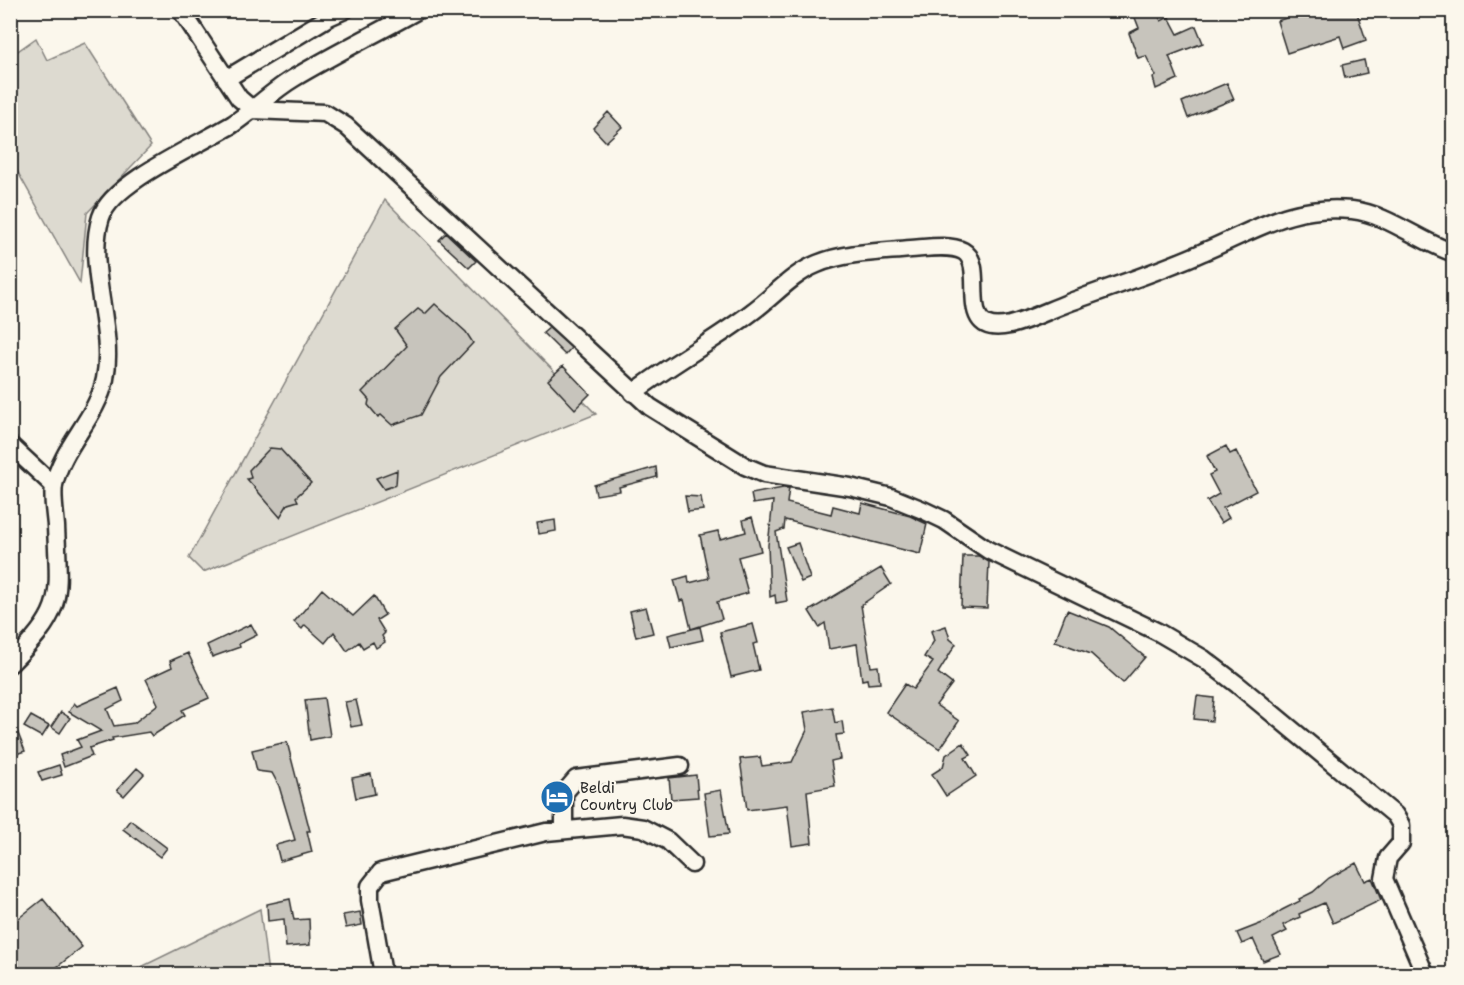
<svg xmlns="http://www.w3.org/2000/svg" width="1464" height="985" viewBox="0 0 1464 985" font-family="'Shantell Sans',sans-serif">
  <rect width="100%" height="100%" fill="#fbf7ec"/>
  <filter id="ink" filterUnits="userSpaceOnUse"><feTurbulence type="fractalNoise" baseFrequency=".0167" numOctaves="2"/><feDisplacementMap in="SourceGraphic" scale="12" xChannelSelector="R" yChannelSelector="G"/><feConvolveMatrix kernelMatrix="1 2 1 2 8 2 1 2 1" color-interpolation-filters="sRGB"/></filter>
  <g filter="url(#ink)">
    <path fill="#dddad0" stroke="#84827e" stroke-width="1.5" d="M 36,38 L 47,60 L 85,43 L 151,146 L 87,213 L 80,283 L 11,160 L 11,56 Z
      M 385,200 L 596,414 L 203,572 L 189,558 Z
      M 260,909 L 268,974 L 126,974 L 127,974 Z"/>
    <path fill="#c7c4bc" stroke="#2b2b2b" stroke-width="1.5" d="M 1142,10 L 1156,10 L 1161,21 L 1169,17 L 1178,34 L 1196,26 L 1203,43 L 1169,56 L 1178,79 L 1156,89 L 1153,78 L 1156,76 L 1146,56 L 1138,58 L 1129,33 L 1139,28 L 1134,15 Z
      M 1310,10 L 1356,10 L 1366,40 L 1344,48 L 1340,36 L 1287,53 L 1277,21 Z
      M 1364,60 L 1367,73 L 1345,78 L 1342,65 Z
      M 1227,83 L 1234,99 L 1188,118 L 1182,102 Z
      M 608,112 L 622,127 L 606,142 L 593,128 Z
      M 446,233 L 476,261 L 469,268 L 439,240 Z
      M 435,304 L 466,332 L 473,343 L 441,377 L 421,415 L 392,425 L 381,415 L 378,417 L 368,405 L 369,400 L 362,392 L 407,346 L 395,329 L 418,309 L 425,314 Z
      M 549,328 L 571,348 L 565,355 L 543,333 Z
      M 563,366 L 590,394 L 575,409 L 548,380 Z
      M 1226,446 L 1230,454 L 1236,451 L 1256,491 L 1223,508 L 1229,518 L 1221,523 L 1207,501 L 1219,494 L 1209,475 L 1215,472 L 1207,456 Z
      M 270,448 L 280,449 L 311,483 L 296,497 L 298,501 L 288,504 L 280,517 L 247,479 L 251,478 L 249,470 Z
      M 656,467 L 657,477 L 619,487 L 620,491 L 596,495 L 594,485 Z
      M 397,470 L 396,485 L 384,489 L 376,478 Z
      M 783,488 L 789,488 L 787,503 L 831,514 L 833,506 L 860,513 L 862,503 L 910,516 L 927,524 L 920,554 L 785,520 L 784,529 L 776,532 L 787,601 L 776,603 L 775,595 L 770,597 L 768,545 L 773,501 L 753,504 L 751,494 Z
      M 685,496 L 701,497 L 703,510 L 688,512 Z
      M 752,517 L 761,551 L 738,557 L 748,593 L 717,602 L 722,619 L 691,629 L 684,600 L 680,601 L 674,580 L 688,576 L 689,583 L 709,578 L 700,535 L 718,531 L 720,539 L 746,532 L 743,520 Z
      M 555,520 L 556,531 L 539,534 L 537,523 Z
      M 798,543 L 810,578 L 801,582 L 786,547 Z
      M 963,556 L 979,556 L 989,562 L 987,608 L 961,607 Z
      M 881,568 L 891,584 L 861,605 L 871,667 L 878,666 L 880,683 L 868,684 L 867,679 L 862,680 L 857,644 L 829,649 L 825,623 L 819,627 L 809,611 Z
      M 322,589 L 353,616 L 374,596 L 385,615 L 377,620 L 385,633 L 382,636 L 385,642 L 376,648 L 373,642 L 363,648 L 359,642 L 347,651 L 334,632 L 325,643 L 305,625 L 302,629 L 294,622 Z
      M 646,607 L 653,633 L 636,637 L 630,611 Z
      M 1067,610 L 1109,627 L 1145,657 L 1123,683 L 1091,654 L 1055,641 Z
      M 251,624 L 257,635 L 239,644 L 240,647 L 212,657 L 207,645 Z
      M 753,624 L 758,643 L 753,644 L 759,670 L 731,677 L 720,632 Z
      M 946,626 L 950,639 L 956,644 L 938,673 L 952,684 L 936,705 L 959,721 L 940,749 L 886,712 L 905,684 L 913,689 L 933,662 L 924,657 L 934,641 L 931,631 Z
      M 700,627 L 703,640 L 671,647 L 668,635 Z
      M 188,653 L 209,698 L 182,710 L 185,715 L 152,736 L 149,732 L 112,738 L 113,740 L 89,748 L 92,756 L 64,767 L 60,755 L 81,747 L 77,740 L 101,731 L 69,712 L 74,703 L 77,706 L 118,688 L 123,701 L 107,709 L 114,726 L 134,723 L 158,704 L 146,679 L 172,667 L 170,661 Z
      M 1197,696 L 1214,698 L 1212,721 L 1194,719 Z
      M 324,698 L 330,736 L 310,740 L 305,700 Z
      M 356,700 L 362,725 L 351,727 L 345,702 Z
      M 832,707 L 835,723 L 842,721 L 844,734 L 836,735 L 840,759 L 831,761 L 835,786 L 807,791 L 812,843 L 792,846 L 787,805 L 747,810 L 740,759 L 760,757 L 762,766 L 792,762 L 807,730 L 804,712 Z
      M 61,712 L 70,718 L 60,733 L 51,727 Z
      M 10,713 L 25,751 L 10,756 Z
      M 31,716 L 49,726 L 42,737 L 24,727 Z
      M 287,742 L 310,831 L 307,831 L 312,852 L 280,861 L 276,845 L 295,840 L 279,786 L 272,773 L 257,771 L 252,750 Z
      M 963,743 L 971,755 L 965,758 L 976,776 L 946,796 L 932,774 L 943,767 L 946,755 Z
      M 59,765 L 62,775 L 42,781 L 38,772 Z
      M 137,768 L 144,774 L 124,796 L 117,790 Z
      M 371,774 L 375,794 L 356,798 L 352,778 Z
      M 696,775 L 698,797 L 671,799 L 669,778 Z
      M 721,790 L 729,834 L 710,836 L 704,793 Z
      M 130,820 L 167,848 L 160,857 L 123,829 Z
      M 1356,863 L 1365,881 L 1372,878 L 1381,900 L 1333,923 L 1324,903 L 1299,914 L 1300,917 L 1283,925 L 1287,931 L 1273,938 L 1281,954 L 1263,961 L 1253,939 L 1242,944 L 1237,933 L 1265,922 L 1282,910 L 1300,901 L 1299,899 L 1313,892 L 1329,878 Z
      M 43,899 L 82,947 L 47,975 L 10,975 L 10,925 Z
      M 290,899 L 294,920 L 309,919 L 310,945 L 286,947 L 284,919 L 268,921 L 267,904 Z
      M 360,912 L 362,925 L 346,928 L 343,915 Z"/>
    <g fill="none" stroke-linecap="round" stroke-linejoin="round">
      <defs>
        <path id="minor" d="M 181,10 L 239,98 L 253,110 L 325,113 L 346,126 L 650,407 L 745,466 L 764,474 L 850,487 L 891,497 L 923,510 L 944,520 L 988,550 L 1158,632 L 1204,659 L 1238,685 L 1395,815 L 1401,825 L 1401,843 L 1388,858 L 1384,879 L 1425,974
          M 226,79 L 329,17 L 345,10
          M 633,393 C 671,364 714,341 752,312 C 773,297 792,274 817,264 C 846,252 880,252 911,249 C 926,248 950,244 963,251 C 990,266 951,338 1010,325 C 1030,320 1049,310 1068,303 C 1113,286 1159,272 1203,252 C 1256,230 1291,204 1352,210 C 1388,214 1420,242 1454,253
          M 10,445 L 54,486
          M 10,664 C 65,608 59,601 56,526 C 55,513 52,498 54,485 C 62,446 97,418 105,379 C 115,328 85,266 101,217 C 112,182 201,144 233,124 C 254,110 272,91 294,78 C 334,54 377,33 418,10
          M 564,830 L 564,793 L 576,779 L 680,766
          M 383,974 L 370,900 L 370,886 L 381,872 L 546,832 L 622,825 L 643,828 L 668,841 L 692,864"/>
      </defs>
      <use href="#minor" stroke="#2b2b2b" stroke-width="21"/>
      <use href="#minor" stroke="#fbf7ec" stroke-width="16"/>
    </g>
  </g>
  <defs>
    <symbol id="hotel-disc" viewBox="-11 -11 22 22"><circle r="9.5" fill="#1f6fb2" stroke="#fbf7ec"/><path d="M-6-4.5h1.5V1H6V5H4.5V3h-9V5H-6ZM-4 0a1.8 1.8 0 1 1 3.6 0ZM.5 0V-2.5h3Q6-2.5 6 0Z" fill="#fff"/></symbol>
  </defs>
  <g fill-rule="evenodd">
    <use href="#hotel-disc" x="538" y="778" width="38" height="38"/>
  </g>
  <g text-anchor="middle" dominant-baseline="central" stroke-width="4.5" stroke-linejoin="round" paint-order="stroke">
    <g font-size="15" fill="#2b2b2b" stroke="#fbf7ec" text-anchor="start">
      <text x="580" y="788">Beldi<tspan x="580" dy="17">Country Club</tspan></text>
    </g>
  </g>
  <rect width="1464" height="985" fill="none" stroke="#fbf7ec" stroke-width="36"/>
  <rect x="18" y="18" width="1428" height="949" fill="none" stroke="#2b2b2b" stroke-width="2" filter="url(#ink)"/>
</svg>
